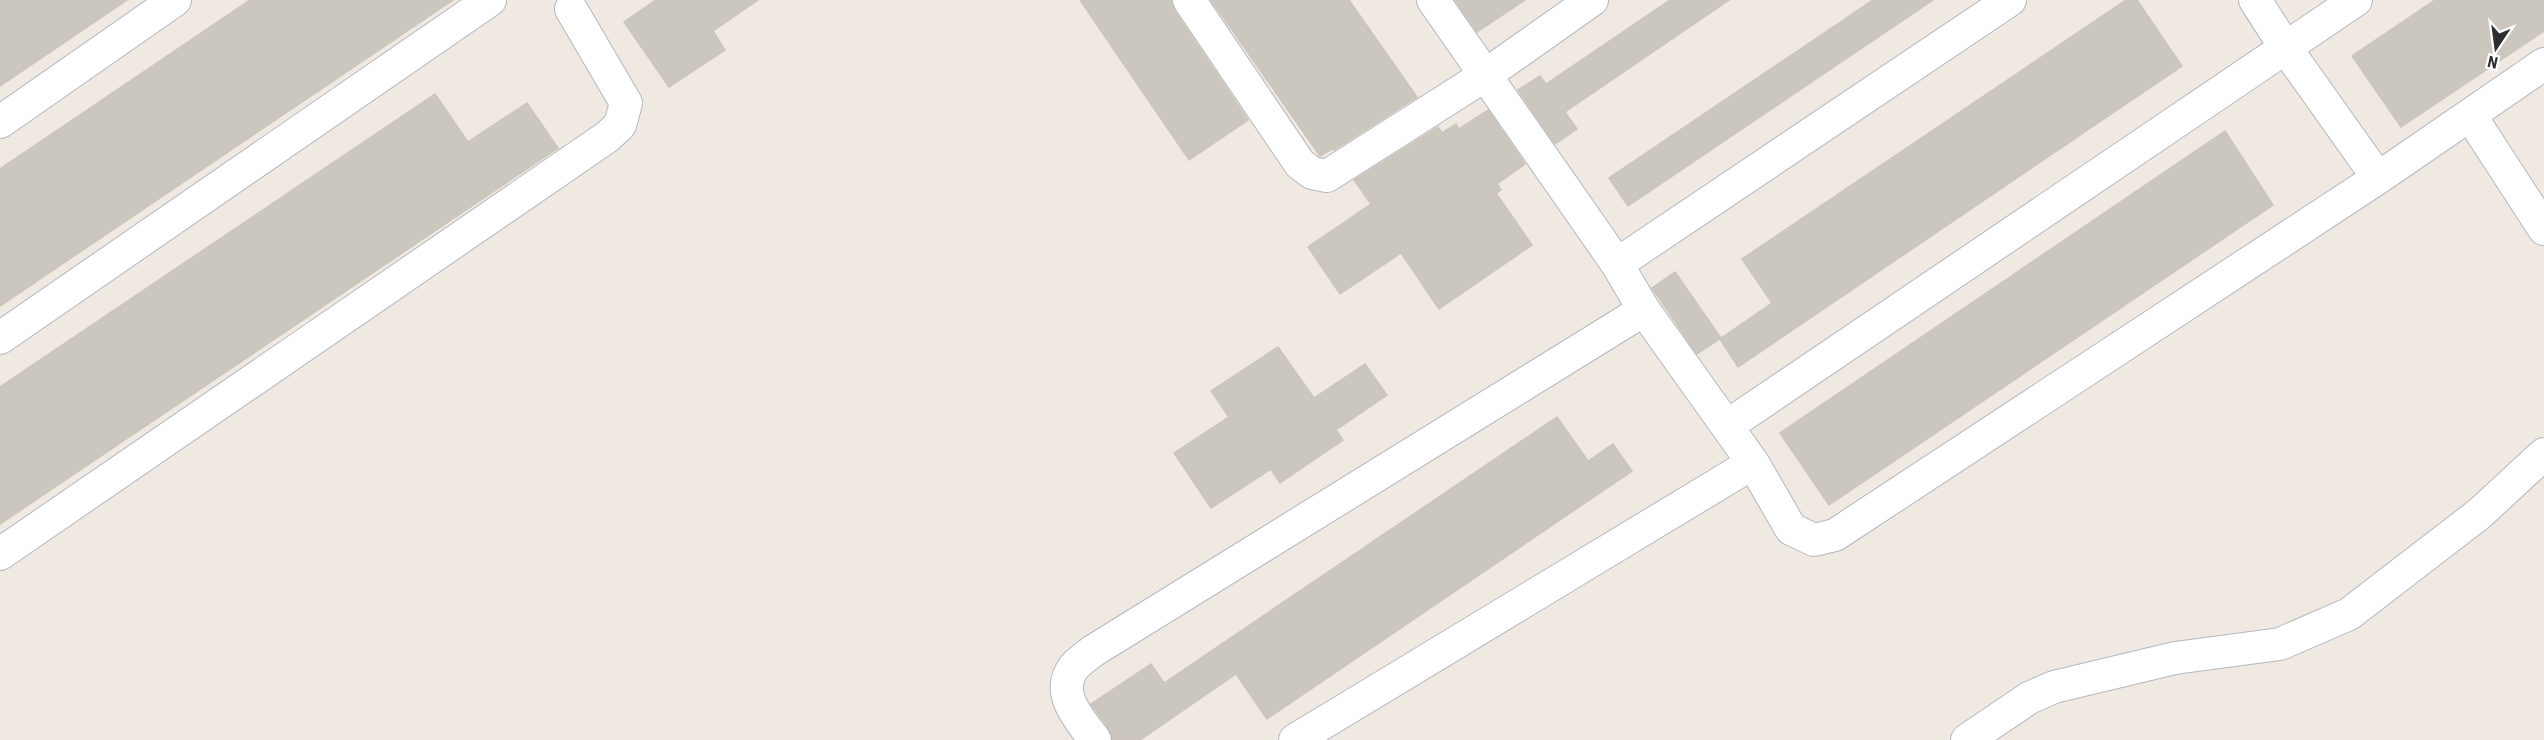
<svg xmlns="http://www.w3.org/2000/svg" width="2544" height="740" viewBox="0 0 2544 740" font-family="'Roboto Condensed',sans-serif">
  <rect width="100%" height="100%" fill="#efe9e1"/>
  <path fill="#cbc7bf" stroke="#cbc5ba" stroke-width="1.5" d="M 0,0 L 127,0 L 0,86 Z
    M 250,0 L 453,0 L 0,306 L 0,169 Z
    M 656,0 L 758,0 L 713,31 L 725,50 L 669,87 L 624,22 Z
    M 1080,0 L 1171,0 L 1174,10 L 1248,120 L 1189,160 Z
    M 1211,0 L 1349,0 L 1417,97 L 1334,150 L 1332,149 L 1320,156 Z
    M 1455,0 L 1525,0 L 1477,32 Z
    M 1670,0 L 1729,0 L 1565,112 L 1577,129 L 1555,144 L 1518,90 L 1540,76 L 1546,84 Z
    M 1873,0 L 1933,0 L 1628,206 L 1609,178 Z
    M 2126,0 L 2137,0 L 2182,66 L 1738,367 L 1720,339 L 1772,303 L 1742,259 Z
    M 2435,0 L 2544,0 L 2544,31 L 2401,127 L 2352,56 Z
    M 435,94 L 468,142 L 527,103 L 558,148 L 0,524 L 0,387 Z
    M 1488,110 L 1525,164 L 1497,184 L 1501,190 L 1496,193 L 1532,245 L 1439,309 L 1401,253 L 1340,294 L 1308,247 L 1371,204 L 1354,180 L 1438,127 L 1442,133 L 1456,124 L 1459,129 Z
    M 2225,131 L 2273,205 L 1829,505 L 1780,433 Z
    M 1675,272 L 1721,338 L 1697,354 L 1652,288 Z
    M 1278,347 L 1314,398 L 1365,364 L 1387,395 L 1336,430 L 1343,440 L 1280,483 L 1271,469 L 1211,508 L 1174,453 L 1229,417 L 1211,391 Z
    M 1557,417 L 1588,461 L 1613,444 L 1632,471 L 1267,719 L 1236,674 L 1140,740 L 1113,740 L 1109,729 L 1091,704 L 1151,664 L 1164,683 Z"/>
  <g fill="none" stroke-linecap="round" stroke-linejoin="round">
    <defs>
      <path id="street" d="M 1189,0 L 1300,164 L 1312,173 L 1327,176 L 1484,76 L 1592,0
        M 2255,0 L 2285,47 L 2378,178
        M 2470,115 L 2544,229
        M 0,122 L 175,0
        M 1617,264 L 2010,0
        M 1644,310 L 1753,463 L 1791,529 L 1814,540 L 1835,535 L 2378,178 L 2544,64
        M 0,338 L 490,0
        M 1727,426 L 2356,0
        M 0,554 L 607,137 L 620,125 L 626,103 L 571,9
        M 1095,740 C 1080,720 1054,693 1074,667 C 1079,661 1087,656 1093,651 L 1644,310 L 1617,264 L 1433,0
        M 1295,740 L 1753,463
        M 1967,740 L 2029,698 L 2054,687 L 2175,658 L 2280,644 L 2349,614 L 2479,514 L 2544,454"/>
    </defs>
    <use href="#street" stroke="#b4b7c1" stroke-width="34"/>
    <use href="#street" stroke="#fff" stroke-width="32"/>
  </g>
  <g transform="translate(2496 48) rotate(193)" stroke="#ffffff" stroke-width="4.5" paint-order="stroke">
  <path d="M0-4.5L10 22L0 15L-10 22Z" fill="#2e2e2e"/>
  <text y="-9" font-size="16" font-weight="bold" text-anchor="middle" fill="#2e2e2e">N</text>
  </g>
</svg>
